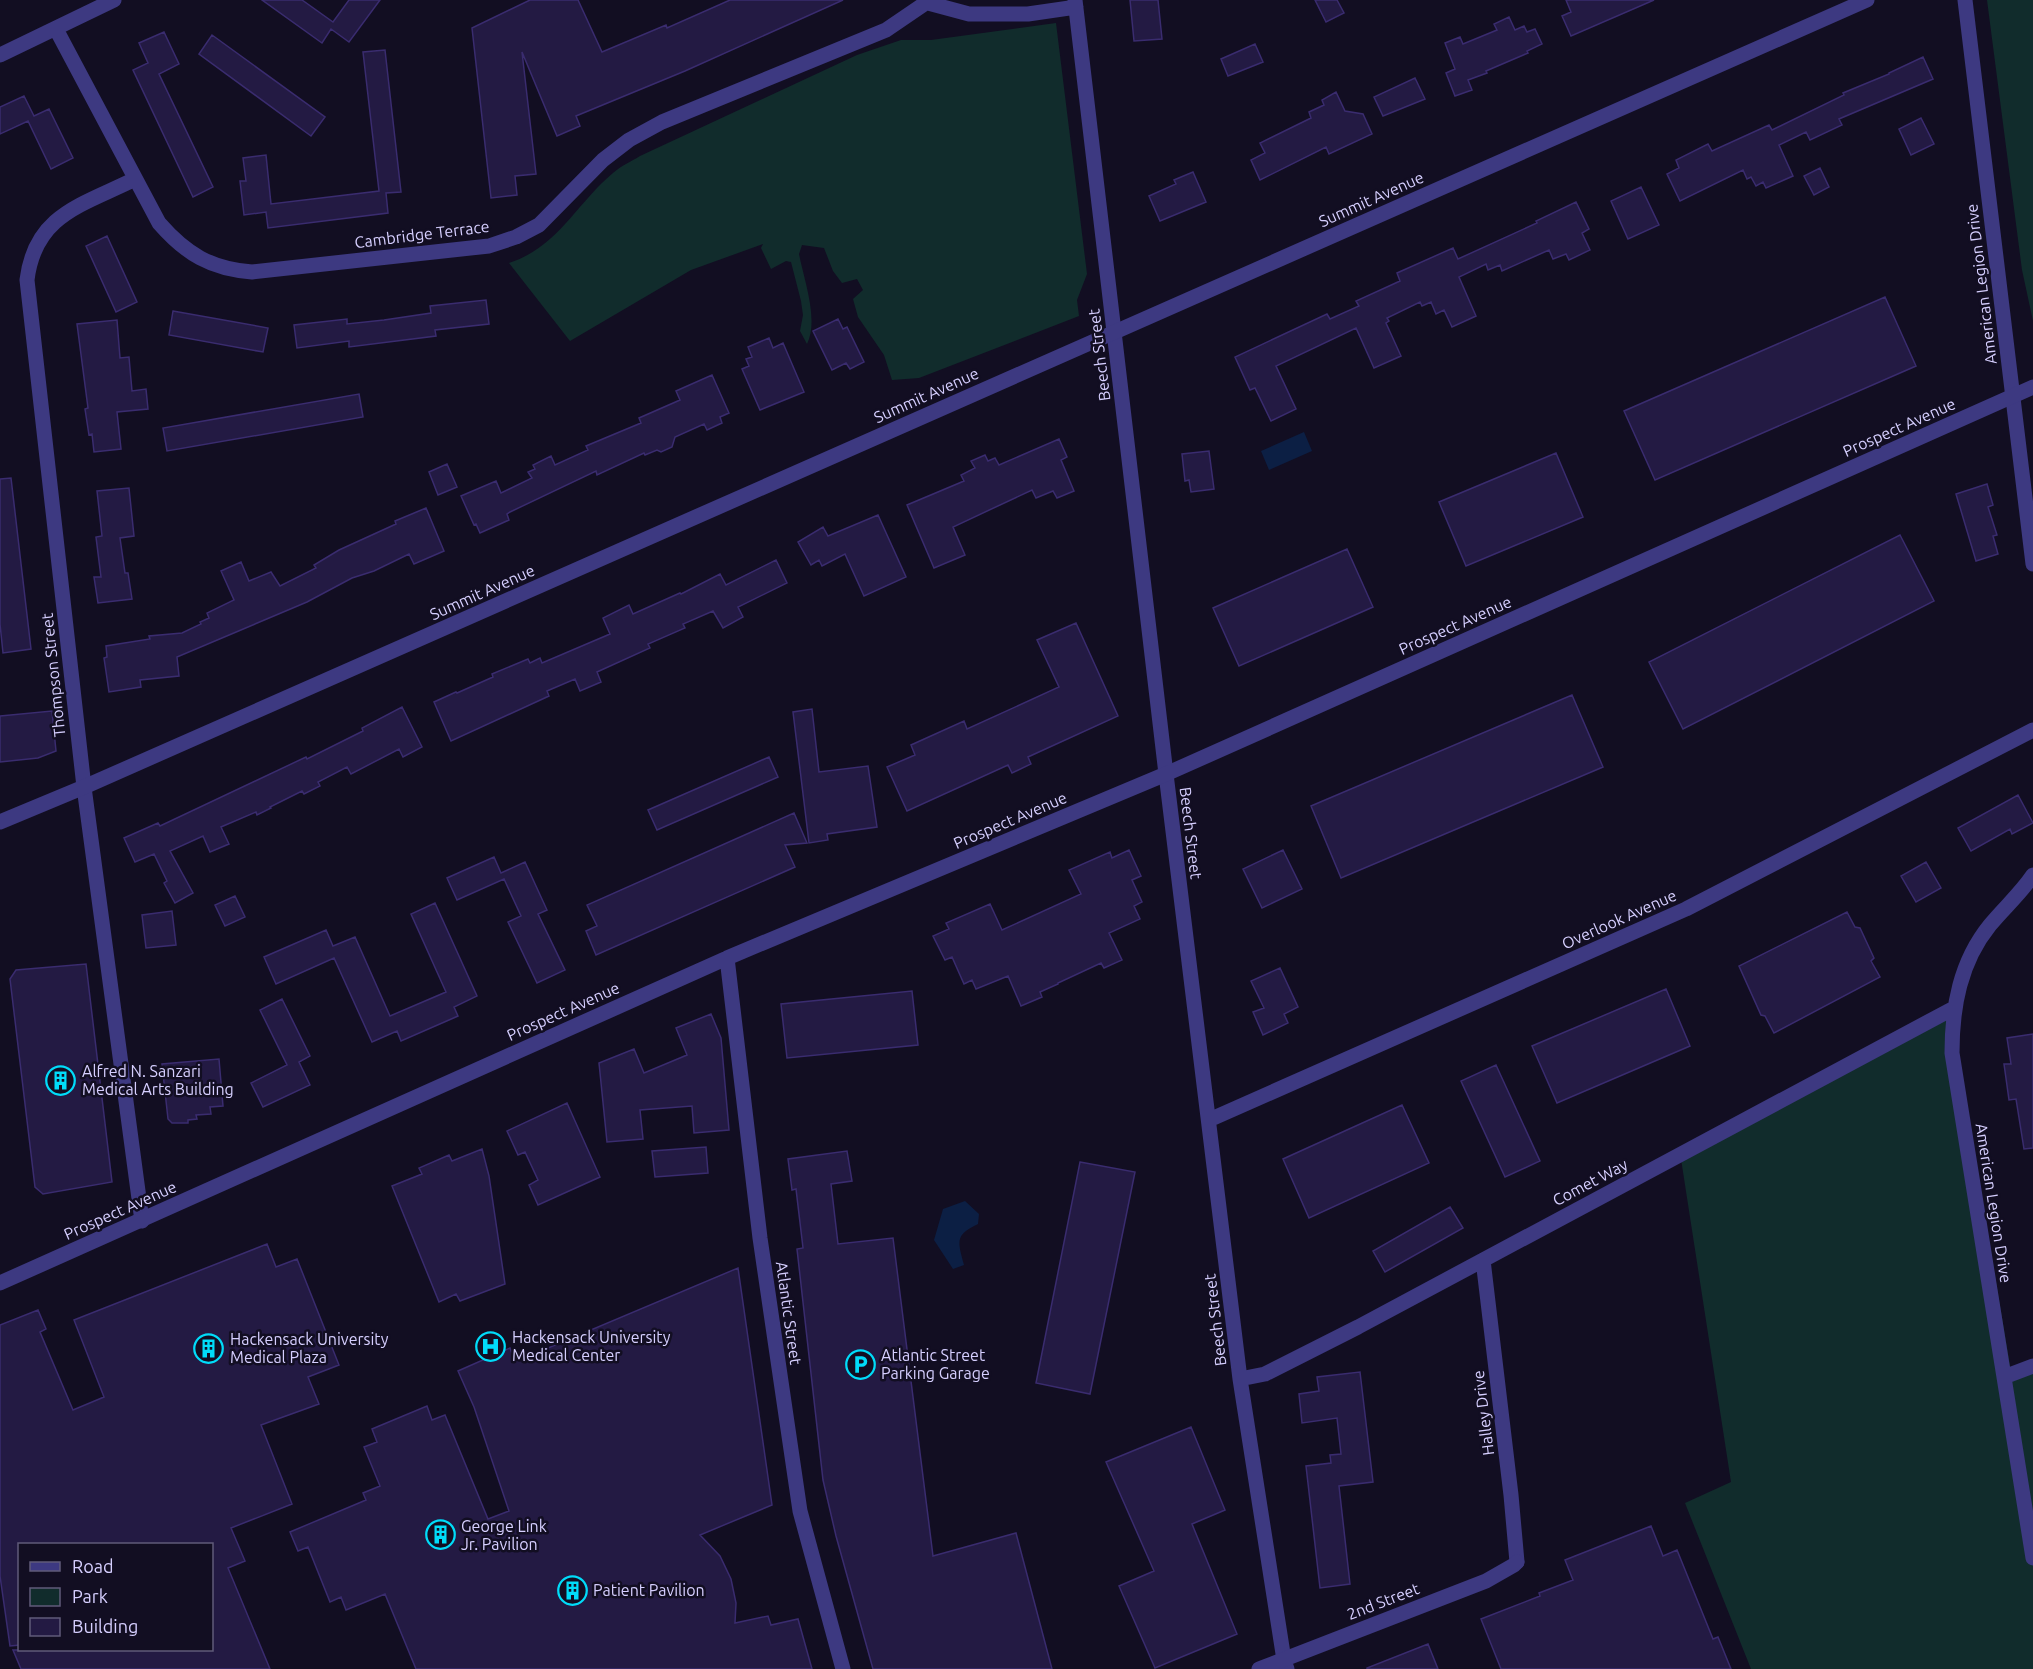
<svg xmlns="http://www.w3.org/2000/svg" width="2033" height="1669" viewBox="0 0 2033 1669" font-family="Ubuntu,sans-serif">
  <rect width="100%" height="100%" fill="#120e22"/>
  <path fill="#112c2c" d="M 1987,0 L 2033,0 L 2033,321 L 2022,270 Z
    M 1056,23 L 1087,274 L 1077,300 L 1079,316 L 919,378 L 892,380 L 884,355 L 858,317 L 853,299 L 863,290 L 857,279 L 842,283 L 833,271 L 824,248 L 802,245 L 799,254 C 804,280 819,320 807,344 L 800,331 L 803,315 L 801,301 L 791,262 L 786,261 L 771,269 L 761,248 L 763,244 L 691,270 L 570,341 L 509,263 C 558,247 576,204 613,173 C 621,166 632,161 640,156 L 857,55 L 901,40 L 931,40 Z
    M 1951,1014 L 2012,1377 L 2033,1369 L 2033,1669 L 1751,1669 L 1685,1503 L 1731,1482 L 1681,1159 Z"/>
  <path fill="#0c1f44" d="M 1304,432 L 1312,451 L 1269,470 L 1261,451 Z
    M 965,1201 L 979,1214 L 978,1224 C 954,1235 958,1242 964,1265 L 953,1269 L 934,1240 L 943,1209 Z"/>
  <path fill="#231a43" stroke="#3a2c6f" stroke-width="1.5" d="M 262,0 L 302,0 L 333,22 L 349,0 L 380,0 L 349,42 L 331,29 L 322,43 Z
    M 530,0 L 578,0 L 602,52 L 666,25 L 667,28 L 730,0 L 843,0 L 685,71 L 576,116 L 580,126 L 557,136 L 522,52 L 536,174 L 515,176 L 517,195 L 491,198 L 472,28 Z
    M 1130,0 L 1158,0 L 1162,39 L 1134,41 Z
    M 1315,0 L 1337,0 L 1344,13 L 1326,22 Z
    M 1566,0 L 1654,0 L 1571,36 L 1562,16 L 1571,12 Z
    M 1509,17 L 1515,30 L 1524,26 L 1527,32 L 1535,29 L 1542,44 L 1527,51 L 1528,53 L 1486,71 L 1487,73 L 1468,80 L 1472,90 L 1455,96 L 1446,73 L 1455,69 L 1445,43 L 1460,37 L 1463,44 L 1497,30 L 1494,24 Z
    M 164,32 L 179,64 L 159,74 L 213,187 L 193,197 L 133,70 L 148,63 L 139,43 Z
    M 212,35 L 325,117 L 311,136 L 199,54 Z
    M 1255,44 L 1263,62 L 1228,76 L 1221,59 Z
    M 385,50 L 401,192 L 386,193 L 388,213 L 268,228 L 266,212 L 244,215 L 240,181 L 246,181 L 243,158 L 266,155 L 271,204 L 379,191 L 363,52 Z
    M 1923,57 L 1933,79 L 1839,119 L 1842,125 L 1810,140 L 1806,132 L 1779,145 L 1793,176 L 1766,188 L 1763,182 L 1756,186 L 1751,177 L 1747,179 L 1743,170 L 1680,201 L 1667,174 L 1679,168 L 1676,160 L 1708,144 L 1712,151 L 1769,125 L 1772,130 L 1844,95 L 1843,93 L 1889,74 L 1889,73 Z
    M 1415,78 L 1425,99 L 1383,116 L 1374,97 Z
    M 1336,92 L 1345,111 L 1363,114 L 1372,134 L 1329,154 L 1326,147 L 1260,180 L 1251,160 L 1265,153 L 1260,143 L 1311,118 L 1309,112 L 1324,105 L 1322,100 Z
    M 24,96 L 34,116 L 49,109 L 73,158 L 51,169 L 28,121 L 0,134 L 0,107 Z
    M 1921,118 L 1934,144 L 1911,155 L 1899,129 Z
    M 1820,168 L 1829,187 L 1814,195 L 1804,176 Z
    M 1193,172 L 1206,202 L 1160,221 L 1149,196 L 1176,184 L 1174,180 Z
    M 1641,187 L 1659,225 L 1628,239 L 1611,201 Z
    M 1576,202 L 1589,229 L 1582,233 L 1590,250 L 1569,260 L 1566,254 L 1553,259 L 1549,250 L 1502,271 L 1500,265 L 1488,270 L 1486,264 L 1459,277 L 1476,316 L 1452,327 L 1444,310 L 1436,314 L 1431,302 L 1422,306 L 1420,302 L 1387,318 L 1389,321 L 1386,323 L 1401,356 L 1374,368 L 1356,328 L 1276,366 L 1296,409 L 1271,421 L 1255,388 L 1250,390 L 1235,357 L 1327,314 L 1330,319 L 1359,306 L 1356,301 L 1400,281 L 1397,273 L 1453,248 L 1458,259 L 1537,223 L 1536,221 Z
    M 107,236 L 137,302 L 116,312 L 86,246 Z
    M 1885,297 L 1916,366 L 1655,480 L 1624,411 Z
    M 486,300 L 489,324 L 435,330 L 436,336 L 349,347 L 349,341 L 297,348 L 294,325 L 347,319 L 347,324 L 384,320 L 431,313 L 430,306 Z
    M 173,311 L 268,328 L 263,352 L 169,335 Z
    M 838,319 L 843,329 L 847,327 L 864,362 L 850,369 L 846,363 L 832,370 L 813,331 Z
    M 117,320 L 120,358 L 129,357 L 132,391 L 146,389 L 148,409 L 117,412 L 121,449 L 94,452 L 92,434 L 89,435 L 85,409 L 88,408 L 77,324 Z
    M 769,338 L 773,348 L 783,343 L 804,392 L 760,410 L 742,369 L 749,366 L 746,359 L 752,357 L 748,347 Z
    M 712,375 L 729,413 L 720,417 L 722,423 L 707,430 L 704,424 L 675,437 L 672,447 L 661,452 L 657,450 L 645,455 L 644,453 L 597,475 L 596,471 L 510,512 L 507,514 L 509,520 L 480,533 L 476,524 L 474,525 L 461,496 L 496,481 L 501,493 L 532,478 L 528,472 L 535,469 L 533,465 L 551,456 L 555,465 L 588,450 L 586,446 L 641,423 L 639,418 L 680,400 L 676,391 Z
    M 359,394 L 363,417 L 167,451 L 163,428 Z
    M 1059,439 L 1067,457 L 1061,460 L 1074,491 L 1057,498 L 1053,491 L 1036,498 L 1032,490 L 953,527 L 965,555 L 934,568 L 907,505 L 964,481 L 961,475 L 975,468 L 971,461 L 985,455 L 988,461 L 995,458 L 999,465 Z
    M 1209,451 L 1214,489 L 1191,492 L 1189,480 L 1185,481 L 1182,454 Z
    M 1556,453 L 1583,517 L 1466,566 L 1439,502 Z
    M 447,464 L 457,487 L 438,495 L 429,472 Z
    M 11,478 L 31,649 L 3,653 L 0,624 L 0,479 Z
    M 1987,484 L 1993,505 L 1988,507 L 1997,535 L 1993,536 L 1998,554 L 1976,561 L 1956,494 Z
    M 129,488 L 134,536 L 120,538 L 125,573 L 128,573 L 132,599 L 98,603 L 94,577 L 101,577 L 96,537 L 102,536 L 97,491 Z
    M 426,508 L 444,551 L 414,564 L 409,554 L 374,571 L 352,578 L 307,602 L 177,657 L 179,676 L 140,680 L 141,687 L 109,692 L 104,658 L 107,657 L 106,646 L 150,639 L 149,636 L 182,633 L 201,624 L 200,622 L 209,618 L 207,613 L 234,600 L 221,571 L 241,562 L 249,581 L 271,572 L 280,586 L 316,568 L 314,565 L 339,550 L 396,524 L 395,521 Z
    M 878,515 L 906,577 L 864,596 L 845,554 L 822,566 L 819,560 L 811,565 L 798,542 L 823,527 L 828,536 Z
    M 1900,535 L 1934,601 L 1683,729 L 1649,662 Z
    M 1347,549 L 1373,607 L 1239,666 L 1213,608 Z
    M 776,560 L 787,583 L 738,607 L 743,617 L 723,628 L 713,611 L 683,624 L 685,628 L 648,644 L 650,648 L 597,672 L 601,682 L 580,691 L 575,679 L 547,691 L 549,696 L 451,741 L 434,702 L 456,692 L 457,693 L 493,677 L 492,674 L 528,659 L 530,663 L 540,658 L 542,663 L 610,634 L 603,618 L 629,605 L 633,614 L 680,593 L 681,594 L 720,574 L 726,585 Z
    M 1076,623 L 1118,716 L 1028,757 L 1031,764 L 1012,773 L 1008,765 L 907,811 L 887,767 L 915,755 L 911,745 L 964,721 L 967,729 L 1059,687 L 1037,640 Z
    M 1572,695 L 1603,767 L 1341,878 L 1311,806 Z
    M 402,707 L 422,747 L 403,757 L 399,749 L 351,774 L 347,767 L 318,782 L 320,786 L 304,794 L 302,791 L 270,807 L 271,808 L 257,815 L 256,812 L 221,827 L 229,844 L 210,852 L 203,836 L 170,851 L 193,893 L 175,903 L 164,883 L 167,881 L 154,854 L 135,862 L 124,838 L 158,823 L 160,826 L 306,757 L 307,759 L 363,731 L 362,728 Z
    M 812,709 L 819,772 L 868,766 L 877,827 L 827,834 L 828,840 L 809,843 L 793,712 Z
    M 52,711 L 56,751 L 38,758 L 0,762 L 0,716 Z
    M 769,757 L 778,777 L 657,830 L 648,810 Z
    M 2018,795 L 2033,823 L 2012,834 L 2010,829 L 1971,851 L 1958,828 Z
    M 794,813 L 807,843 L 785,845 L 795,867 L 596,955 L 586,931 L 597,926 L 587,905 Z
    M 1129,850 L 1141,876 L 1132,880 L 1142,902 L 1134,906 L 1140,919 L 1109,933 L 1122,960 L 1104,968 L 1101,963 L 1058,983 L 1058,984 L 1040,992 L 1042,997 L 1021,1006 L 1008,976 L 976,989 L 972,980 L 964,984 L 952,957 L 945,960 L 933,936 L 949,929 L 946,923 L 990,904 L 1002,930 L 1081,894 L 1069,870 L 1110,852 L 1112,858 Z
    M 1283,850 L 1302,889 L 1262,908 L 1243,869 Z
    M 494,857 L 501,873 L 525,862 L 547,910 L 538,914 L 565,970 L 537,983 L 508,922 L 521,916 L 504,879 L 457,900 L 447,878 Z
    M 1926,862 L 1941,888 L 1916,902 L 1901,876 Z
    M 235,896 L 245,917 L 225,926 L 215,905 Z
    M 435,903 L 477,996 L 454,1007 L 458,1016 L 401,1041 L 397,1031 L 372,1042 L 334,958 L 276,984 L 264,957 L 326,930 L 333,946 L 355,937 L 390,1016 L 446,992 L 411,914 Z
    M 172,911 L 176,945 L 146,948 L 142,915 Z
    M 1847,912 L 1855,927 L 1860,928 L 1874,958 L 1871,961 L 1880,977 L 1774,1033 L 1765,1016 L 1761,1015 L 1739,966 Z
    M 86,964 L 112,1182 L 43,1194 L 35,1187 L 10,979 L 16,970 Z
    M 1280,968 L 1298,1007 L 1284,1014 L 1288,1023 L 1263,1035 L 1253,1012 L 1264,1008 L 1251,981 Z
    M 1666,989 L 1690,1046 L 1557,1103 L 1532,1046 Z
    M 912,991 L 918,1045 L 787,1058 L 781,1004 Z
    M 282,999 L 310,1056 L 299,1062 L 310,1085 L 263,1107 L 251,1083 L 287,1065 L 260,1010 Z
    M 711,1014 L 721,1038 L 729,1130 L 694,1133 L 692,1106 L 640,1110 L 643,1139 L 607,1142 L 599,1063 L 634,1049 L 644,1073 L 687,1055 L 676,1028 Z
    M 2033,1034 L 2033,1148 L 2024,1149 L 2016,1099 L 2009,1100 L 2004,1064 L 2011,1064 L 2007,1038 Z
    M 219,1059 L 223,1106 L 210,1107 L 211,1114 L 196,1115 L 197,1119 L 188,1120 L 188,1123 L 172,1123 L 168,1119 L 162,1064 Z
    M 1496,1065 L 1540,1161 L 1505,1177 L 1461,1081 Z
    M 567,1103 L 600,1177 L 538,1205 L 529,1185 L 538,1180 L 525,1152 L 518,1155 L 507,1131 Z
    M 1402,1105 L 1429,1163 L 1309,1218 L 1283,1159 Z
    M 706,1147 L 708,1173 L 655,1177 L 652,1151 Z
    M 482,1149 L 489,1176 L 505,1284 L 460,1301 L 456,1294 L 439,1302 L 392,1186 L 422,1174 L 419,1168 L 449,1155 L 452,1161 Z
    M 847,1151 L 852,1181 L 831,1184 L 838,1244 L 893,1238 L 933,1556 L 1016,1533 L 1052,1669 L 873,1669 L 836,1536 L 823,1480 L 797,1249 L 803,1248 L 796,1189 L 792,1190 L 788,1159 Z
    M 1080,1162 L 1135,1172 L 1090,1394 L 1036,1383 Z
    M 1450,1207 L 1463,1228 L 1385,1272 L 1373,1251 Z
    M 267,1244 L 276,1267 L 297,1259 L 339,1365 L 308,1377 L 319,1404 L 261,1425 L 292,1504 L 231,1528 L 245,1561 L 228,1568 L 270,1669 L 21,1669 L 13,1650 L 212,1650 L 212,1545 L 20,1545 L 20,1645 L 10,1646 L 0,1576 L 0,1325 L 38,1310 L 46,1329 L 40,1332 L 73,1410 L 104,1397 L 74,1320 Z
    M 738,1268 L 772,1505 L 700,1535 L 720,1556 L 731,1579 L 736,1603 L 735,1623 L 768,1616 L 771,1625 L 798,1619 L 812,1669 L 416,1669 L 385,1594 L 346,1610 L 341,1597 L 330,1602 L 308,1547 L 298,1551 L 290,1532 L 366,1500 L 363,1493 L 380,1486 L 364,1447 L 377,1442 L 372,1429 L 427,1406 L 432,1420 L 445,1415 L 488,1519 L 509,1511 L 474,1407 L 458,1371 L 510,1348 L 515,1362 Z
    M 1360,1372 L 1373,1482 L 1339,1486 L 1350,1584 L 1320,1588 L 1306,1466 L 1331,1463 L 1330,1455 L 1341,1454 L 1337,1418 L 1302,1423 L 1299,1394 L 1319,1391 L 1317,1377 Z
    M 1191,1427 L 1225,1510 L 1192,1524 L 1237,1634 L 1155,1668 L 1119,1586 L 1154,1571 L 1106,1462 Z
    M 1651,1526 L 1663,1556 L 1677,1550 L 1713,1639 L 1718,1637 L 1731,1669 L 1501,1669 L 1481,1619 L 1540,1596 L 1539,1593 L 1573,1580 L 1565,1560 Z
    M 1428,1644 L 1438,1669 L 1367,1669 L 1367,1668 Z"/>
  <g fill="none" stroke-linecap="round" stroke-linejoin="round">
    <path stroke="#3d3981" stroke-width="15" d="M 1075,0 L 1166,774 L 1240,1379 L 1284,1660 L 1287,1669
      M 1965,0 L 2033,564
      M 928,3 L 969,14 L 1028,14 L 1076,7
      M 56,29 L 159,223 C 186,254 211,269 252,272 L 489,246 L 516,237 L 539,225 L 603,160 L 629,140 L 662,122 L 886,30 L 930,0
      M 0,55 L 114,0
      M 135,179 C 83,205 35,214 27,280 L 84,787 L 142,1221
      M 2033,875 C 2021,893 2004,908 1990,925 C 1960,962 1952,1007 1952,1053 L 2033,1558
      M 1209,1120 L 1686,909 L 2033,730
      M 1483,1260 L 1511,1495 L 1517,1562
      M 2004,1377 L 2033,1366
      M 1240,1379 L 1265,1374 L 1358,1327 L 1954,1008"/>
    <path stroke="#3d3981" stroke-width="15" d="M 0,822 L 84,787 L 1867,0
      M 727,958 L 760,1238 L 800,1511 L 843,1669
      M 0,1283 L 727,958 L 1166,774 L 2033,387
      M 1259,1669 L 1486,1581 L 1514,1565 L 1517,1562"/>
  </g>
  <defs>
    <symbol id="building-ring" viewBox="-11 -11 22 22"><circle r="9.5" fill="#120e22" stroke="#01dcf9" stroke-width="1.5"/><path d="M-4-6H4V6H1V3H-1V6H-4ZM-2.5-4.3h1.7v1.8h-1.7ZM.8-4.3h1.7v1.8H.8ZM-2.5-1h1.7V.8h-1.7ZM.8-1h1.7V.8H.8Z" fill="#01dcf9"/></symbol>
    <symbol id="hospital-ring" viewBox="-11 -11 22 22"><circle r="9.5" fill="#120e22" stroke="#01dcf9" stroke-width="1.5"/><path d="M-5-5h3v3.5h4V-5h3V5h-3V1.5h-4V5h-3Z" fill="#01dcf9"/></symbol>
    <symbol id="parking-ring" viewBox="-11 -11 22 22"><circle r="9.5" fill="#120e22" stroke="#01dcf9" stroke-width="1.5"/><path d="M-3.5-5.5H1a3.5 3.5 0 0 1 0 7H-1V5.5H-3.5ZM-1-3.4V-.6H.8a1.4 1.4 0 0 0 0-2.8Z" fill="#01dcf9"/></symbol>
  </defs>
  <g fill-rule="evenodd">
    <use href="#building-ring" x="44" y="1064" width="33" height="33"/>
    <use href="#hospital-ring" x="474" y="1330" width="33" height="33"/>
    <use href="#building-ring" x="192" y="1332" width="33" height="33"/>
    <use href="#parking-ring" x="844" y="1348" width="33" height="33"/>
    <use href="#building-ring" x="424" y="1518" width="33" height="33"/>
    <use href="#building-ring" x="556" y="1574" width="33" height="33"/>
  </g>
  <g text-anchor="middle" dominant-baseline="central" stroke-width="5" stroke-linejoin="round" paint-order="stroke">
    <g font-size="16" fill="#d6cfff" stroke="#120e22">
      <text transform="translate(1371 199) rotate(-24)">Summit Avenue</text>
      <text transform="translate(422 234) rotate(-7)">Cambridge Terrace</text>
      <text transform="translate(1981 284) rotate(-97)">American Legion Drive</text>
      <text transform="translate(1099 355) rotate(-97)">Beech Street</text>
      <text transform="translate(926 395) rotate(-24)">Summit Avenue</text>
      <text transform="translate(1899 427) rotate(-24)">Prospect Avenue</text>
      <text transform="translate(482 592) rotate(-24)">Summit Avenue</text>
      <text transform="translate(1455 625) rotate(-24)">Prospect Avenue</text>
      <text transform="translate(53 675) rotate(-96)">Thompson Street</text>
      <text transform="translate(1010 820) rotate(-23)">Prospect Avenue</text>
      <text transform="translate(1191 833) rotate(83)">Beech Street</text>
      <text transform="translate(1619 919) rotate(-24)">Overlook Avenue</text>
      <text transform="translate(563 1011) rotate(-24)">Prospect Avenue</text>
      <text transform="translate(1590 1182) rotate(-28)">Comet Way</text>
      <text transform="translate(1994 1203) rotate(81)">American Legion Drive</text>
      <text transform="translate(120 1210) rotate(-24)">Prospect Avenue</text>
      <text transform="translate(789 1313) rotate(82)">Atlantic Street</text>
      <text transform="translate(1215 1320) rotate(-97)">Beech Street</text>
      <text transform="translate(1483 1413) rotate(-97)">Halley Drive</text>
      <text transform="translate(1383 1601) rotate(-21)">2nd Street</text>
    </g>
    <g font-size="16" fill="#d6cfff" stroke="#120e22" text-anchor="start">
      <text x="82" y="1071">Alfred N. Sanzari<tspan x="82" dy="18">Medical Arts Building</tspan></text>
      <text x="512" y="1337">Hackensack University<tspan x="512" dy="18">Medical Center</tspan></text>
      <text x="230" y="1339">Hackensack University<tspan x="230" dy="18">Medical Plaza</tspan></text>
      <text x="881" y="1355">Atlantic Street<tspan x="881" dy="18">Parking Garage</tspan></text>
      <text x="461" y="1526">George Link<tspan x="461" dy="18">Jr. Pavilion</tspan></text>
      <text x="593" y="1590">Patient Pavilion</text>
    </g>
  </g>
  <rect x="18" y="1543" width="195" height="108" fill="#120e22" stroke="#605b7a" stroke-width="1.5"/>
  <rect x="30" y="1562" width="30" height="9" fill="#3d3981" stroke="#605b7a" stroke-width="1.5"/>
  <text x="72" y="1573" font-size="18" fill="#d6cfff">Road</text>
  <rect x="30" y="1588" width="30" height="18" fill="#112c2c" stroke="#605b7a" stroke-width="1.5"/>
  <text x="72" y="1603" font-size="18" fill="#d6cfff">Park</text>
  <rect x="30" y="1618" width="30" height="18" fill="#231a43" stroke="#605b7a" stroke-width="1.5"/>
  <text x="72" y="1633" font-size="18" fill="#d6cfff">Building</text>
</svg>
